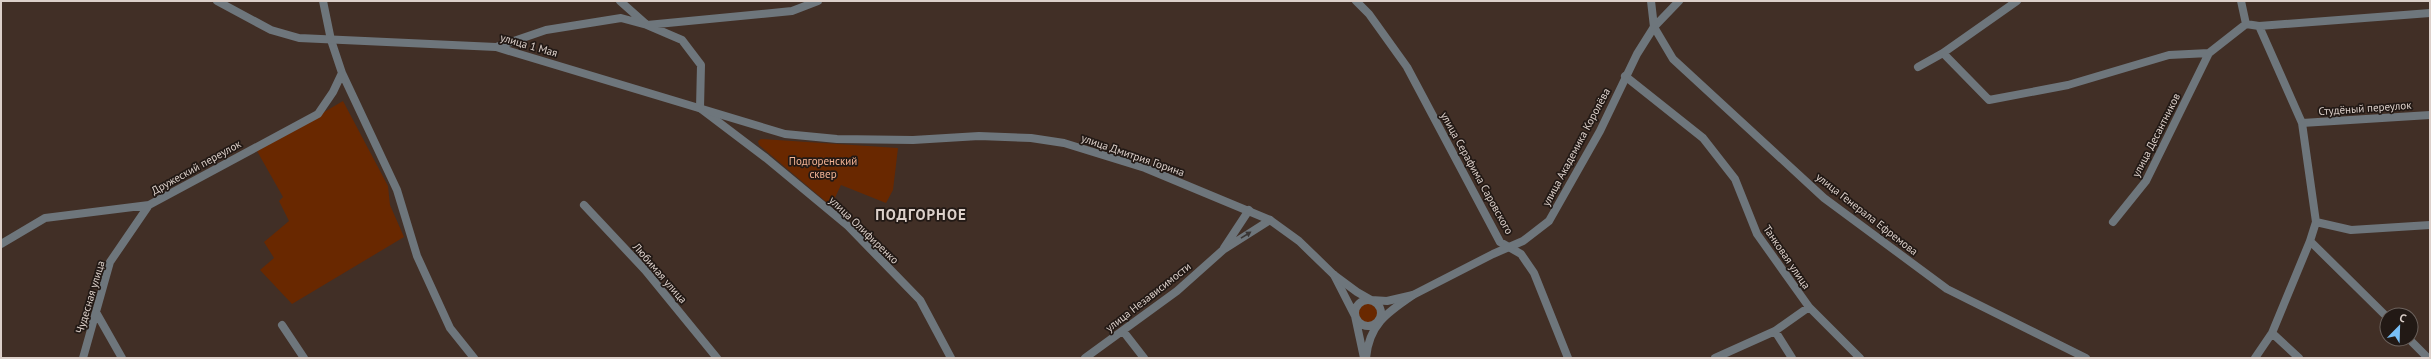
<svg xmlns="http://www.w3.org/2000/svg" width="2431" height="359" viewBox="0 0 2431 359" font-family="'PT Sans',sans-serif">
  <rect width="100%" height="100%" fill="#412f26"/>
  <path fill="#692800" d="M 343,101 L 388,186 L 390,205 L 404,237 L 292,304 L 260,270 L 274,258 L 264,242 L 289,221 L 279,201 L 283,197 L 257,151 Z
    M 761,139 L 898,148 L 893,190 L 886,203 L 841,185 L 831,206 L 759,145 L 758,141 Z
    M1358 313a10 10 0 1 1 20 0a10 10 0 1 1-20 0Z"/>
  <g fill="none" stroke-linecap="round" stroke-linejoin="round">
    <path stroke="#6e767c" stroke-width="8" d="M 620,1 L 647,25 L 682,40 L 701,65 L 700,108 L 766,158 L 848,226 L 920,300 L 951,358
      M 1356,1 L 1369,14 L 1407,67 L 1500,242 L 1521,254 L 1534,273 L 1568,358
      M 2241,1 L 2246,24
      M 2246,24 L 2259,26 L 2302,123 L 2316,222 L 2310,241 L 2272,333 L 2255,358
      M 2259,26 L 2430,13
      M 1654,27 L 1673,59 L 1824,198 L 1947,289 L 2086,358
      M 496,47 L 546,30 L 621,18 L 647,25 L 792,11 L 818,1
      M 1943,53 L 1989,100 L 2068,85 L 2169,55 L 2209,53 L 2246,24
      M 1918,67 L 1943,53 L 2017,1
      M 342,73 L 397,190 L 417,256 L 450,328 L 474,358
      M 1625,76 L 1703,138 L 1735,179 L 1757,234 L 1809,307 L 1860,358
      M 2302,123 L 2430,115
      M 584,205 L 645,270 L 717,358
      M 2113,222 L 2146,181 L 2209,53
      M 2316,222 L 2351,230 L 2430,225
      M 2310,241 L 2387,317
      M 1,244 L 45,218 L 149,205 L 318,114 L 333,92 L 342,73 L 331,40 L 323,1
      M 1224,248 L 1249,210
      M 1334,275 L 1355,316 L 1364,358
      M1355 313a13 13 0 1 1 26 0a13 13 0 1 1-26 0Z
      M 97,314 L 122,358
      M 282,325 L 304,358
      M 1123,331 L 1144,358
      M 1775,331 L 1792,358
      M 2272,333 L 2299,358
      M 2409,339 L 2428,358
      M 83,358 L 110,262 L 149,205
      M 1085,358 L 1177,291 L 1223,250 L 1270,220
      M 1366,358 C 1369,324 1388,312 1413,295
      M 1715,358 L 1775,331 L 1809,307"/>
    <path stroke="#6e767c" stroke-width="8" d="M 217,1 L 271,30 L 299,38 L 496,47 L 785,134 L 837,139 L 913,140 L 979,136 L 1031,138 L 1064,143 L 1145,168 L 1270,220 L 1299,241 L 1334,275 L 1357,292 L 1371,300 L 1387,301 L 1413,295 L 1493,254 L 1523,241 L 1549,221 L 1600,131 L 1637,54 L 1654,27 L 1679,1
      M 1651,1 L 1654,27"/>
  </g>
  <defs><path id="oneway-solid" d="M-6-.8H1V-3.2L6.5 0L1 3.2V.8H-6Z"/></defs>
  <use fill="#393534" href="#oneway-solid" transform="translate(1246 235) rotate(-32)"/>
  <g text-anchor="middle" dominant-baseline="central" stroke-width="3.5" stroke-linejoin="round" paint-order="stroke">
    <g font-size="11" fill="#dcd0ca" stroke="#221915">
      <text transform="translate(529 45) rotate(16)">улица 1 Мая</text>
      <text transform="translate(2365 108) rotate(-4)">Студёный переулок</text>
      <text transform="translate(2156 135) rotate(-63)">улица Десантников</text>
      <text transform="translate(1576 147) rotate(-62)">улица Академика Королёва</text>
      <text transform="translate(1133 155) rotate(19)">улица Дмитрия Горина</text>
      <text transform="translate(196 167) rotate(-29)">Дружеский переулок</text>
      <text transform="translate(1477 173) rotate(61)">улица Серафима Саровского</text>
      <text transform="translate(1867 214) rotate(38)">улица Генерала Ефремова</text>
      <text transform="translate(864 230) rotate(44)">улица Олифиренко</text>
      <text transform="translate(1787 257) rotate(56)">Танковая улица</text>
      <text transform="translate(660 273) rotate(49)">Любимая улица</text>
      <text transform="translate(90 297) rotate(-73)">Чудесная улица</text>
      <text transform="translate(1148 297) rotate(-38)">улица Независимости</text>
    </g>
    <g font-size="11" fill="#f3b394" stroke="#221915">
      <text x="823" y="161">Подгоренский<tspan x="823" dy="13">сквер</tspan></text>
    </g>
    <g font-size="15" font-weight="bold" letter-spacing="1" fill="#dcd0ca" stroke="#221915">
      <text x="921" y="214">ПОДГОРНОЕ</text>
    </g>
  </g>
  <rect width="2431" height="359" fill="none" stroke="#dcd0ca" stroke-width="4"/>
  <g transform="translate(2399 327) rotate(23)"><circle r="19" fill="#221915" stroke="#6c625d"/>
  <path d="M0-3L7 15L0 10L-7 15Z" fill="#78bff7"/>
  <text y="-6" font-size="11" font-weight="bold" text-anchor="middle" fill="#dcd0ca">С</text>
  </g>
</svg>
